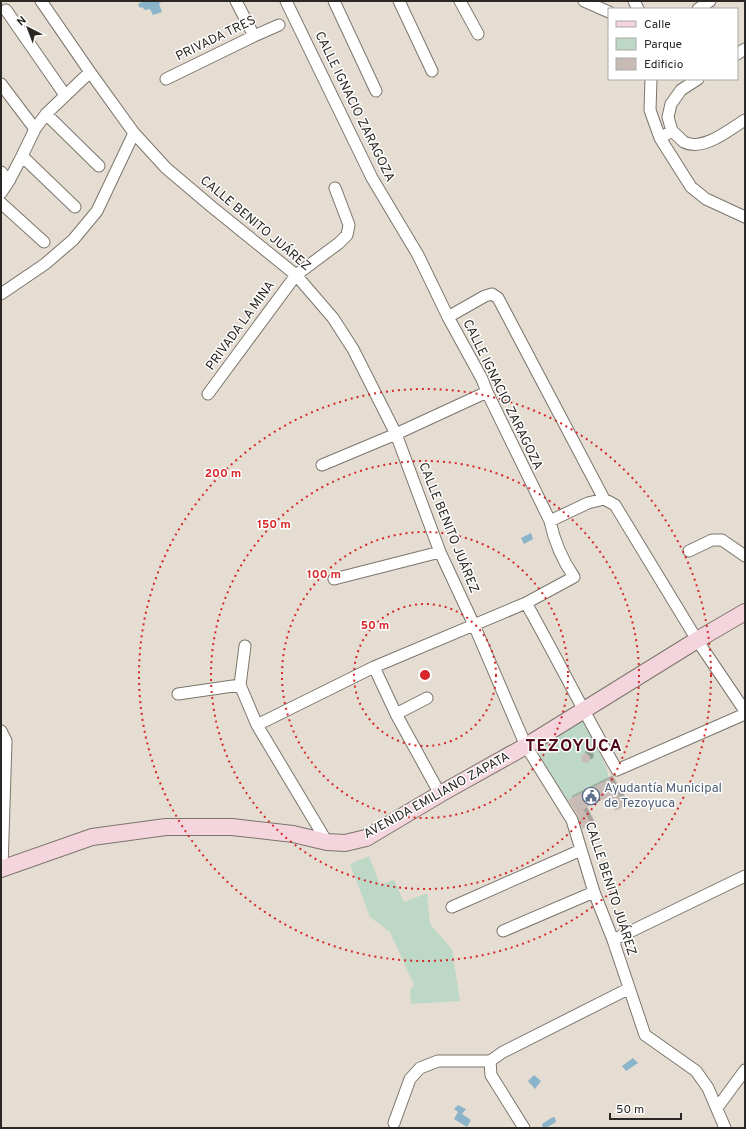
<svg xmlns="http://www.w3.org/2000/svg" width="746" height="1129" viewBox="0 0 746 1129" font-family="Overpass,sans-serif">
  <defs>
    <filter id="shadow"><feDropShadow dx="3.5" dy="-3.5" stdDeviation="0" flood-color="#0004"/></filter>
  </defs>
  <rect width="100%" height="100%" fill="#e5ddd2"/>
  <path fill="#bdd8c6" d="M 583,719 L 606,766 L 609,779 L 566,801 L 536,748 Z
    M 369,856 L 380,885 L 394,880 L 404,902 L 427,893 L 430,924 L 452,949 L 460,1001 L 411,1004 L 410,989 L 414,985 L 390,932 L 370,917 L 350,864 Z"/>
  <path fill="#8bb3ca" d="M 144,1 L 162,1 L 159,4 L 162,12 L 153,15 L 150,9 L 145,10 L 142,7 L 140,8 L 138,4 Z
    M 531,533 L 533,539 L 524,544 L 521,538 Z
    M 633,1058 L 638,1063 L 626,1071 L 622,1066 Z
    M 534,1075 L 541,1081 L 535,1089 L 528,1081 Z
    M 458,1105 L 466,1109 L 462,1114 L 471,1120 L 467,1127 L 454,1119 L 458,1112 L 454,1109 Z
    M 553,1117 L 555,1118 L 556,1122 L 546,1128 L 543,1127 L 542,1126 L 543,1123 Z"/>
  <path fill="#c8bbb5" filter="url(#shadow)" d="M 586,753 L 590,757 L 590,761 L 587,763 L 582,762 L 581,758 L 582,755 Z
    M 609,779 L 625,806 L 615,811 L 608,797 L 583,809 L 591,825 L 582,829 L 578,816 L 568,800 Z"/>
  <g fill="none" stroke-linecap="round" stroke-linejoin="round">
    <defs>
      <path id="street" d="M 41,1 L 90,72 L 134,133 L 166,168 L 212,207 L 296,275 L 333,318 L 353,349 L 396,434 L 440,552 L 474,625 L 526,746 L 572,820 L 594,892 L 613,940 L 645,1035 L 696,1071 L 708,1088 L 725,1128
        M 236,1 L 254,36
        M 334,1 L 376,91
        M 399,1 L 432,71
        M 460,1 L 478,34
        M 584,1 L 609,12
        M 634,1 L 638,9
        M 698,9 L 710,1
        M 6,10 L 65,95
        M 737,54 L 745,49
        M 166,79 L 254,36 L 279,25
        M 651,79 L 650,110 L 660,138 L 691,187 L 706,199 L 745,217
        M 1,84 L 35,129
        M 46,114 L 99,166
        M 672,131 L 668,117 L 671,104 L 681,90 L 698,79
        M 660,138 L 672,131 C 676,134 680,139 684,142 C 703,152 730,129 745,120
        M 22,156 L 75,207
        M 1,172 L 9,181
        M 1,193 L 9,181 L 22,156 L 35,129 L 46,114 L 90,72
        M 1,203 L 44,242
        M 1,294 L 45,264 L 73,240 L 97,211 L 134,133
        M 448,317 L 485,296 L 492,294 L 498,298 L 604,499
        M 208,394 L 296,275 L 339,243 L 347,235 L 349,225 L 335,188
        M 322,465 L 396,434 L 487,392
        M 550,521 L 588,503 L 604,499 L 615,505 L 697,640 L 745,711
        M 689,551 L 712,540 L 722,540 L 745,556
        M 334,579 L 440,552
        M 526,603 C 557,658 585,715 617,770 L 745,714
        M 245,646 L 240,685 L 257,725 L 327,842
        M 374,667 L 396,714 L 440,794
        M 178,694 L 240,685
        M 396,714 L 427,698
        M 257,725 L 374,667 L 526,603 L 574,577 C 563,561 554,540 550,521 L 487,392 L 482,379 L 448,317 L 418,255 L 372,178 L 286,1
        M 1,731 L 6,741 L 2,868
        M 452,907 L 581,850
        M 503,931 L 594,892
        M 613,940 L 745,876
        M 490,1061 L 503,1052 L 628,989
        M 490,1061 L 491,1075 L 524,1128
        M 717,1108 L 745,1070
        M 394,1123 L 410,1079 L 420,1068 L 438,1061 L 490,1061"/>
      <path id="secondary" d="M 1,869 L 92,837 L 166,827 L 232,827 L 293,834 L 327,842 L 345,843 L 366,838 L 440,794 L 526,746 L 697,640 L 745,612"/>
    </defs>
    <use href="#street" stroke="#7c756b" stroke-width="13"/>
    <use href="#secondary" stroke="#7c756b" stroke-width="18"/>
    <use href="#street" stroke="#fff" stroke-width="11"/>
    <use href="#secondary" stroke="#f4d4dd" stroke-width="16"/>
  </g>
  <g fill="none" stroke="#d62828" stroke-width="2" stroke-dasharray="2 4">
    <circle cx="425" cy="675" r="71"/>
    <circle cx="425" cy="675" r="143"/>
    <circle cx="425" cy="675" r="214"/>
    <circle cx="425" cy="675" r="286"/>
  </g>
  <defs>
    <symbol id="civic-ring" viewBox="-11 -11 22 22"><circle r="9.5" fill="#fff" stroke="#5c6f8a" stroke-width="1.5"/><path d="M-.6-6.5H3V-4.5H.6V-3L4-1V1h2V6H-6V1h2V-1L-.6-3ZM-1.2 2.5V6h2.4V2.5Z" fill="#5c6f8a"/></symbol>
  </defs>
  <g fill-rule="evenodd">
    <use href="#civic-ring" x="581" y="786" width="20" height="20"/>
  </g>
  <g text-anchor="middle" dominant-baseline="central" stroke-width="3" stroke-linejoin="round" paint-order="stroke">
    <g font-size="13" fill="#2b2824" stroke="#fff">
      <text transform="translate(216 39) rotate(-26)">PRIVADA TRES</text>
      <text transform="translate(354 107) rotate(64)">CALLE IGNACIO ZARAGOZA</text>
      <text transform="translate(255 224) rotate(40)">CALLE BENITO JUÁREZ</text>
      <text transform="translate(241 326) rotate(-54)">PRIVADA LA MINA</text>
      <text transform="translate(502 395) rotate(64)">CALLE IGNACIO ZARAGOZA</text>
      <text transform="translate(448 528) rotate(68)">CALLE BENITO JUÁREZ</text>
      <text transform="translate(437 796) rotate(-29)">AVENIDA EMILIANO ZAPATA</text>
      <text transform="translate(610 889) rotate(72)">CALLE BENITO JUÁREZ</text>
    </g>
    <g font-size="13" fill="#4e5e75" stroke="#fff" text-anchor="start">
      <text x="604" y="789">Ayudantía Municipal<tspan x="604" dy="15">de Tezoyuca</tspan></text>
    </g>
    <g font-size="17" font-weight="bold" letter-spacing="1" fill="#4f091a" stroke="#fff">
      <text x="574" y="747">TEZOYUCA</text>
    </g>
  </g>
  <circle cx="425" cy="675" r="6" fill="#d62828" stroke="#fff" stroke-width="2"/>
  <g font-size="12" text-anchor="middle" font-weight="bold" fill="#d62828" stroke="#fff" stroke-width="3" stroke-linejoin="round" paint-order="stroke">
    <text x="223" y="477">200 m</text>
    <text x="274" y="528">150 m</text>
    <text x="324" y="578">100 m</text>
    <text x="375" y="629">50 m</text>
  </g>
  <rect width="746" height="1129" fill="none" stroke="#2b2824" stroke-width="4"/>
  <rect x="608" y="8" width="130" height="72" fill="#ffffff" stroke="#aaa9a7"/>
  <rect x="616" y="21" width="20" height="6" fill="#f4d4dd" stroke="#aaa9a7"/>
  <text x="644" y="28" font-size="12" fill="#2b2824">Calle</text>
  <rect x="616" y="38" width="20" height="12" fill="#bdd8c6" stroke="#aaa9a7"/>
  <text x="644" y="48" font-size="12" fill="#2b2824">Parque</text>
  <rect x="616" y="58" width="20" height="12" fill="#c8bbb5" stroke="#aaa9a7"/>
  <text x="644" y="68" font-size="12" fill="#2b2824">Edificio</text>
  <g transform="translate(28 28) rotate(318)" stroke="#ffffff" stroke-width="3" paint-order="stroke">
  <path d="M0-3L7 15L0 10L-7 15Z" fill="#2b2824"/>
  <text y="-6" font-size="11" font-weight="bold" text-anchor="middle" fill="#2b2824">N</text>
  </g>
  <path d="M610 1113v6h71v-6" fill="none" stroke="#2b2824" stroke-width="2"/>
  <text x="616" y="1113" font-size="12" fill="#2b2824" stroke="#ffffff" stroke-width="3" paint-order="stroke">50 m</text>
</svg>
